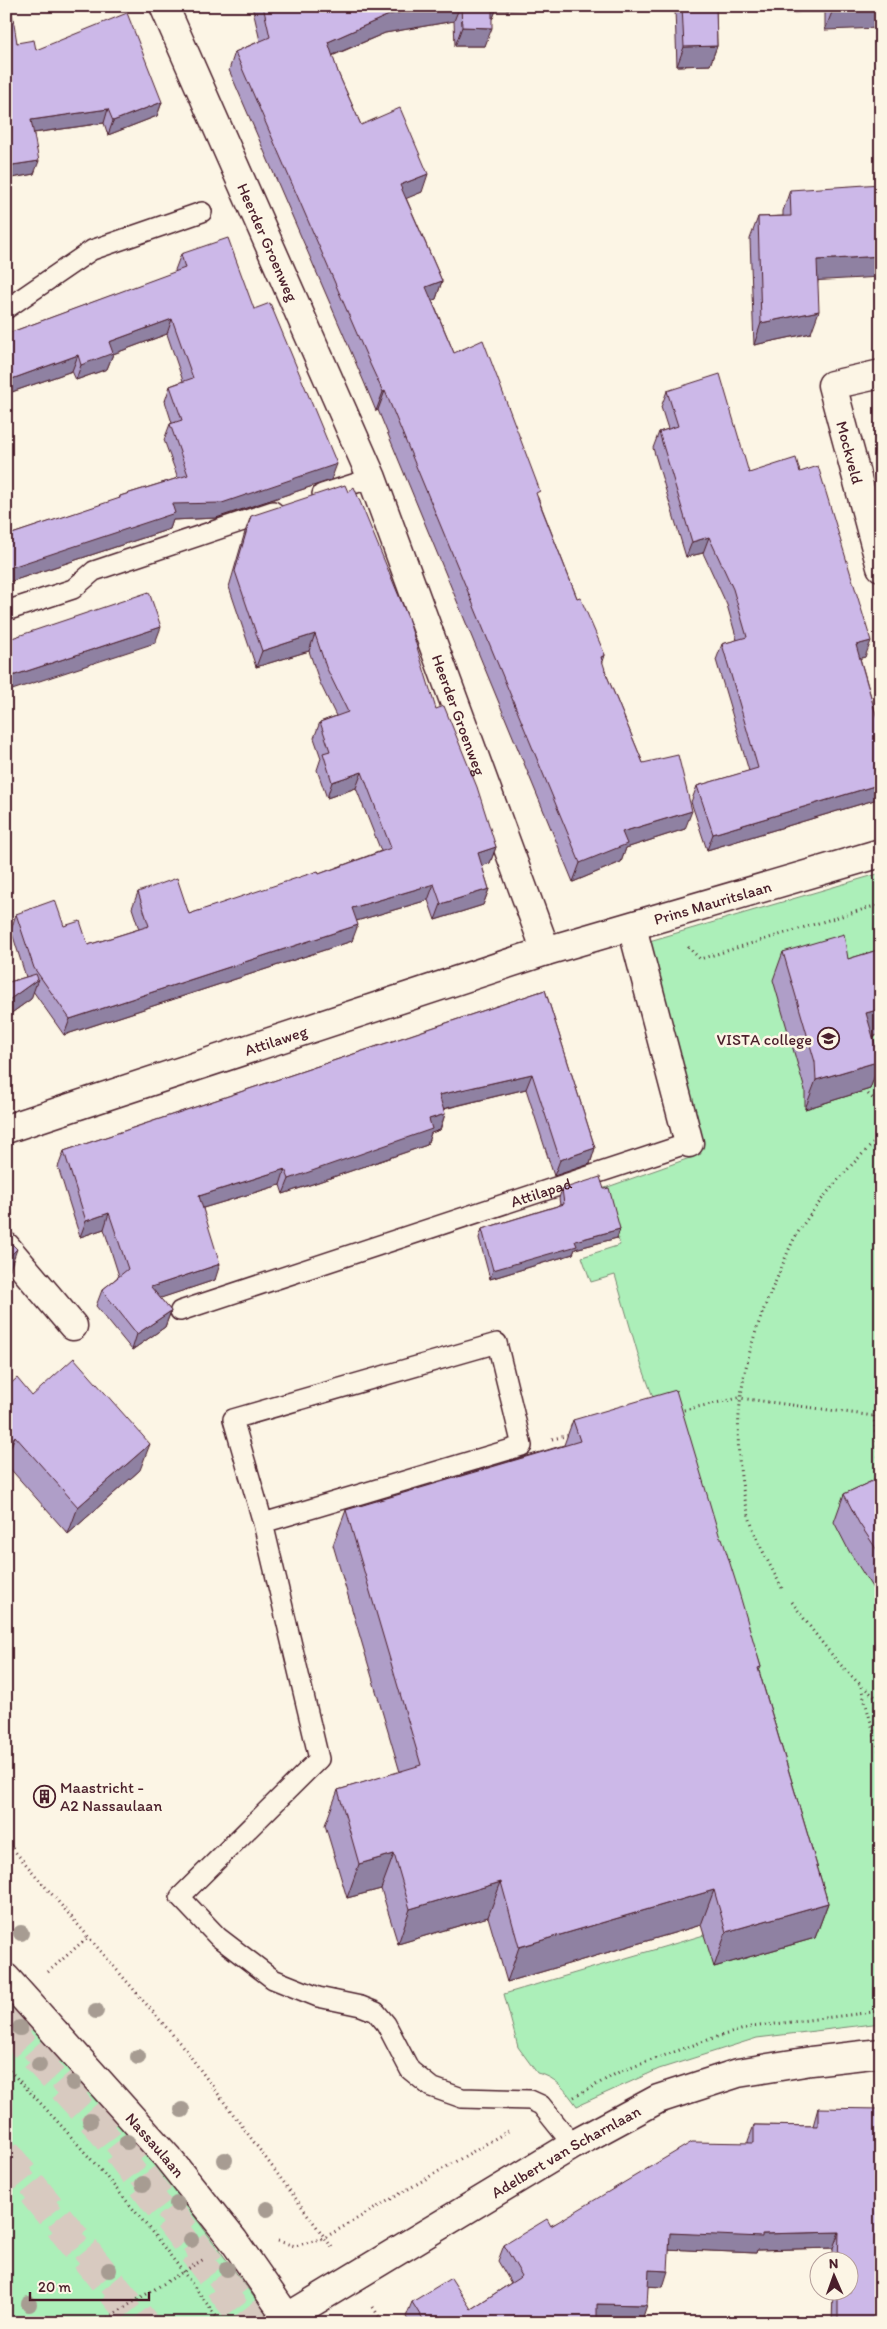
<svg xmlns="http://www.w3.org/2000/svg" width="887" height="2329" viewBox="0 0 887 2329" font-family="Itim,sans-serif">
  <rect width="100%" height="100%" fill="#fcf5e5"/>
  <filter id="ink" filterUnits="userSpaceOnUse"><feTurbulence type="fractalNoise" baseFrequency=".02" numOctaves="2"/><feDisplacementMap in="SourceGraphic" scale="10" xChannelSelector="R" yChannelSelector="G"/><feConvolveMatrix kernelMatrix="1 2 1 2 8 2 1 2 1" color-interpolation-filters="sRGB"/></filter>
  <g filter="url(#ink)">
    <path fill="#acefb9" stroke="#7b8772" d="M 881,873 L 881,2023 L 757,2038 L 659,2069 L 577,2106 C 565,2090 557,2077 537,2073 L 518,2047 L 504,1994 L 704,1935 L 663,1425 L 640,1361 L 615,1275 L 591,1282 L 582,1257 L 620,1245 L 602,1189 L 701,1154 L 646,942 Z
      M 6,1999 L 145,2149 L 273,2323 L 12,2323 L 6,2319 Z"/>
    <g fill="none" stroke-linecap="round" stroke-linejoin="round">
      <path stroke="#d8cac0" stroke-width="28" stroke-dasharray="28 14" stroke-linecap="butt" d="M 6,2016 L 105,2125 L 256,2323
        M 6,2161 L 137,2323"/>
      <path stroke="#d8cac0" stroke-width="28" stroke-dasharray="28 14" stroke-linecap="butt" d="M 6,2027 L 100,2129 L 246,2323
        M 6,2152 L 145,2323"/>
      <defs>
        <g id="service">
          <path d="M 6,309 L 92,250 L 202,212"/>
          <path d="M 322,494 L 372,478"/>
          <path d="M 6,611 L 73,589 L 94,571 L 273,511"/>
          <path id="s1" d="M 180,1311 L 689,1143"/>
          <path d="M 263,1523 L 233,1419 L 497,1343 L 522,1446 L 263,1523 L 319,1759 L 180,1897 L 218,1937 L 273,1979 L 318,1997 L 361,2006 L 376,2012 L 386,2024 L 410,2070 L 431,2087 L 462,2098 L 530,2100 L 541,2105 L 573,2145"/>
        </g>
        <g id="minor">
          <path id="s2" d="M 164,6 L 372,478 L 546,951"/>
          <path id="s3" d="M 881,374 L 832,385 L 881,567"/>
          <path d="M 632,927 L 689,1143"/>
          <path id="s4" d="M 6,1129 L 546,951 L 881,853"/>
          <path d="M 6,1247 L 73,1326"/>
          <path id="s5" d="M 6,1978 L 167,2157 L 234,2241 L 291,2323"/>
          <path id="s6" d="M 278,2323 L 573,2145 L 658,2099 L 738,2073 L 811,2061 L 881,2053"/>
        </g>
      </defs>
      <use href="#service" stroke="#4a1f2b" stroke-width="22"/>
      <use href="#minor" stroke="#4a1f2b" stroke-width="31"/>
      <path stroke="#4a1f2b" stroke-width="3" stroke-dasharray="1 4" stroke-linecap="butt" d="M 688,947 L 700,959 L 881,904
        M 868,1094 L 881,1106
        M 679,1411 L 739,1398 L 874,1416 L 881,1390
        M 874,1416 L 881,1479
        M 552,1439 L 570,1435
        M 782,1588 C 769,1563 753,1536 747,1508 C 727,1426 743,1351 778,1276 C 784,1262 789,1247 797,1234 C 820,1198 850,1165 881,1136
        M 792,1602 C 818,1638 844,1675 881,1701
        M 861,1687 L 881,1758
        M 6,1841 L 184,2048 L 334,2250
        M 48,1972 L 89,1936
        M 6,2067 C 84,2147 156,2233 221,2323
        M 574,2097 L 619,2072 L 710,2039 L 751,2027 L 881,2011
        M 278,2241 L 295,2246 L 324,2238 L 508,2131
        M 373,2307 L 383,2323
        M 99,2323 L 204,2259"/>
      <use href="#service" stroke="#fcf5e5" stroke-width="19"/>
      <use href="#minor" stroke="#fcf5e5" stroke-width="28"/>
    </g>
    <g fill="#a79c92">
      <circle cx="21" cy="1933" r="8"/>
      <circle cx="96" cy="2011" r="8"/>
      <circle cx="20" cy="2028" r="8"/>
      <circle cx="138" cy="2057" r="8"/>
      <circle cx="39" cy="2065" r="8"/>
      <circle cx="73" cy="2083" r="8"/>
      <circle cx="182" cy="2110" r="8"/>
      <circle cx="90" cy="2121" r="8"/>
      <circle cx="127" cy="2142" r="8"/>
      <circle cx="225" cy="2160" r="8"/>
      <circle cx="143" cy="2184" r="8"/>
      <circle cx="177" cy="2204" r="8"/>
      <circle cx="267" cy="2209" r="8"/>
      <circle cx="191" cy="2240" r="8"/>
      <circle cx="227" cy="2269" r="8"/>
      <circle cx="109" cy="2270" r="8"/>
      <circle cx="29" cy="2304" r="8"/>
    </g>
    <path fill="#af9ec8" stroke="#4a1f2b" d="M 6,6 L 17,43 L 162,102 L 157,116 L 108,135 L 104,123 L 34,133 L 34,174 L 6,179 Z
      M 252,6 L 605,6 L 603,8 L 496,10 L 493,18 L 492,18 L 485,46 L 455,46 L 454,21 L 385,33 L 332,56 L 339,75 L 361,125 L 422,192 L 406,198 L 442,281 L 436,299 L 432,300 L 454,353 L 538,498 L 577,598 L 605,655 L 602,663 L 607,676 L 643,763 L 685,829 L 626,848 L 621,862 L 573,882 L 378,410 L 376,411 L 364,382 L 229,70 L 235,52 L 260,41 Z
      M 641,6 L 753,6 L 716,9 L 717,46 L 710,65 L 677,66 L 675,10 L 641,11 Z
      M 777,6 L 881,6 L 825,30 L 825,12 L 777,13 Z
      M 790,190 L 818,281 L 811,333 L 754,345 L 750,239 L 758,217 L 783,216 L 783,211 Z
      M 181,254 L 254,309 L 331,480 L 216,518 L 173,520 L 170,529 L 6,583 L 6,536 L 119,499 L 120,496 L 178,478 L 164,440 L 170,424 L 172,423 L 165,401 L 170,386 L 183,381 L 167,334 L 113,354 L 107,369 L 76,380 L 72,371 L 6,394 L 6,334 L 176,272 L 175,270 Z
      M 667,391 L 749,473 L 800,472 L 865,657 L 860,658 L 881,732 L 881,798 L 707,850 L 691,802 L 697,786 L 749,771 L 716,660 L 722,644 L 737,640 L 727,605 L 703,553 L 686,557 L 653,448 L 659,432 L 668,429 L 661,407 Z
      M 251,516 L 436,709 L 496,847 L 490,863 L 482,866 L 489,889 L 483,905 L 435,920 L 428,900 L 356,921 L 352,941 L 64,1035 L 33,991 L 31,999 L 6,1017 L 6,983 L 26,977 L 11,930 L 16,914 L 64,926 L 88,945 L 139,929 L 132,908 L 138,892 L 189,914 L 319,874 L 381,851 L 356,788 L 327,798 L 317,770 L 321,758 L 314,738 L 320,722 L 336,716 L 320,683 L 309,651 L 256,667 L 229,587 L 245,532 Z
      M 881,949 L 881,1034 L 873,1037 L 880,1061 L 870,1089 L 805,1109 L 805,1090 L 773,980 L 783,952 L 848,959 Z
      M 545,990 L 595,1148 L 590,1164 L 554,1176 L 526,1089 L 444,1109 L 445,1114 L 440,1130 L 431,1133 L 427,1145 L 283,1194 L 280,1185 L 203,1208 L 215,1280 L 160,1298 L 171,1311 L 165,1327 L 132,1350 L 96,1306 L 102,1290 L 119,1276 L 104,1229 L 80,1237 L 58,1167 L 64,1151 Z
      M 562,1189 L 604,1189 L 620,1229 L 617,1238 L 575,1249 L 573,1254 L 490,1279 L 479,1238 L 482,1229 L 560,1205 L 559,1198 Z
      M 6,1388 L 140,1470 L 68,1534 L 6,1464 Z
      M 573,1420 L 720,1538 L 761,1667 L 759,1671 L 828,1903 L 815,1938 L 714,1967 L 701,1925 L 507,1982 L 488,1917 L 398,1944 L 381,1889 L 347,1898 L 325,1825 L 338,1790 L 400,1772 L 333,1545 L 346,1510 L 564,1445 Z
      M 881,1477 L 881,1592 L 877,1595 L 849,1551 L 834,1522 L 844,1494 Z
      M 818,2108 L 881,2323 L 832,2323 L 833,2292 L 850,2292 L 850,2262 L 833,2262 L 833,2248 L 757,2250 L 756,2253 L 669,2249 L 663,2287 L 648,2286 L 642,2320 L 597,2320 L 597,2323 L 410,2323 L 406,2317 L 412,2302 L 471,2309 L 511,2283 L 498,2261 L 504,2245 L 748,2143 L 748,2141 L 754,2125 L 813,2126 Z"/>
    <path fill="#8f81a2" stroke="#4a1f2b" d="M 441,6 L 460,6 L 454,21 L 385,33 L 321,60 L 328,42 L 391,14 Z
      M 490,6 L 605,6 L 603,8 L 496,10 L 493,18 L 486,18 Z
      M 643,6 L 676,6 L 675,10 L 641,11 Z
      M 710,6 L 752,6 L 709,9 Z
      M 780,6 L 827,6 L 825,12 L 777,13 Z
      M 881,10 L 881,28 L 825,30 L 832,12 Z
      M 462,27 L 492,28 L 485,46 L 455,46 Z
      M 717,46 L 710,65 L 677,66 L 684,47 Z
      M 162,102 L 157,116 L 108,135 L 113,121 Z
      M 108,109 L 104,123 L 26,134 L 31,120 Z
      M 39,161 L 34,174 L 6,179 L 6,166 Z
      M 428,174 L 422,192 L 393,204 L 400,185 Z
      M 881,256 L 881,277 L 809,281 L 817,260 Z
      M 442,281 L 436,299 L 419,305 L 426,287 Z
      M 819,311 L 811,333 L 754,345 L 761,323 Z
      M 172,319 L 167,334 L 113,354 L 107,369 L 76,380 L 81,365 L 109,342 Z
      M 78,355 L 72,371 L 6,394 L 6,386 L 9,380 Z
      M 385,391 L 378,410 L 376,411 L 383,392 Z
      M 337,464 L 331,480 L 216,518 L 173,520 L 170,529 L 6,583 L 6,569 L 172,504 Z
      M 709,537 L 703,553 L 686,557 L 692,542 Z
      M 161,627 L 155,643 L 6,692 L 6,678 Z
      M 315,634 L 309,651 L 256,667 L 262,651 Z
      M 871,641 L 865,657 L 851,661 L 856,645 Z
      M 605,655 L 599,674 L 601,657 Z
      M 362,772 L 356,788 L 327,798 L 332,782 Z
      M 881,784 L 881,798 L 707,850 L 713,834 Z
      M 692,811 L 685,829 L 626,848 L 621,862 L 573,882 L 580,863 L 622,832 Z
      M 496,847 L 490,863 L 472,869 L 478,853 Z
      M 434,884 L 428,900 L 346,924 L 352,908 Z
      M 489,889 L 483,905 L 435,920 L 441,904 Z
      M 358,925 L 352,941 L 64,1035 L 70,1019 Z
      M 38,979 L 31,999 L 6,1017 L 6,1002 Z
      M 881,1009 L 881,1034 L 856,1042 L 866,1013 Z
      M 880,1061 L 870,1089 L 805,1109 L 816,1080 Z
      M 532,1074 L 526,1089 L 434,1111 L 439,1095 Z
      M 445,1114 L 440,1130 L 431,1133 L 427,1145 L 283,1194 L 289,1179 L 429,1119 Z
      M 595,1148 L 590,1164 L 554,1176 L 560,1160 Z
      M 285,1169 L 280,1185 L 193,1211 L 199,1196 Z
      M 109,1213 L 104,1229 L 80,1237 L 86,1221 Z
      M 620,1229 L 617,1238 L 575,1249 L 573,1254 L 490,1279 L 493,1270 L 575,1241 Z
      M 17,1249 L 8,1275 L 6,1277 L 6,1260 Z
      M 220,1264 L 215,1280 L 146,1303 L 151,1287 Z
      M 171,1311 L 165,1327 L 132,1350 L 137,1334 Z
      M 15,1436 L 6,1459 L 6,1447 Z
      M 150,1444 L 140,1470 L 68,1534 L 78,1507 Z
      M 881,1584 L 881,1592 L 877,1595 Z
      M 394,1854 L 381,1889 L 347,1898 L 359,1864 Z
      M 501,1882 L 488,1917 L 398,1944 L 410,1909 Z
      M 714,1890 L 701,1925 L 507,1982 L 519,1947 Z
      M 828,1903 L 815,1938 L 714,1967 L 726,1932 Z
      M 839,2232 L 833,2248 L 757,2250 L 756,2253 L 664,2249 L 670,2233 L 762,2234 Z
      M 649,2270 L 668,2271 L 663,2287 L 643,2286 Z
      M 597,2304 L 647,2305 L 642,2320 L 592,2320 Z"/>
    <path fill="#ccb8e8" stroke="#4a1f2b" d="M 6,6 L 11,6 L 17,43 L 34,40 L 36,50 L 127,13 L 162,102 L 113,121 L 108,109 L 31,120 L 39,161 L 6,166 Z
      M 263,6 L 441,6 L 391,14 L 328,42 L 339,75 L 361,125 L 400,108 L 428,174 L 400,185 L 442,281 L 426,287 L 454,353 L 483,340 L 540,491 L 536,493 L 540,504 L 577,598 L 580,597 L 605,655 L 601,657 L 607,676 L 643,763 L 678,755 L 692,811 L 622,832 L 627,844 L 580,863 L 385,391 L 383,392 L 370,364 L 235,52 L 270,37 Z
      M 461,6 L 492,6 L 492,28 L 462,27 Z
      M 682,6 L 716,6 L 717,46 L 684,47 Z
      M 832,6 L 881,6 L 881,10 L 832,12 Z
      M 881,184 L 881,256 L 817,260 L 819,311 L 761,323 L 758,217 L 791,216 L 790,190 Z
      M 228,238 L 254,309 L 270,303 L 337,464 L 222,503 L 172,504 L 175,513 L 6,569 L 6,536 L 120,498 L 120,496 L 188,475 L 170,424 L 182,420 L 170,386 L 193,378 L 172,319 L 109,342 L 113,353 L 81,365 L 78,355 L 9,380 L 6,373 L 6,334 L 185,268 L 181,254 Z
      M 720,374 L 749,473 L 796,458 L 800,472 L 818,466 L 871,641 L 856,645 L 881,732 L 881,784 L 713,834 L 697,786 L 758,768 L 722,644 L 747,637 L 733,589 L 709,537 L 692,542 L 659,432 L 678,426 L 667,391 Z
      M 345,485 L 348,492 L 354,487 L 408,618 L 436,709 L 444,706 L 477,787 L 496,847 L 478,853 L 489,889 L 441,904 L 434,884 L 352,908 L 358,925 L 70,1019 L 34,968 L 16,914 L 55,900 L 64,926 L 80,921 L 88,945 L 149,926 L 138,892 L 177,878 L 189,914 L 318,871 L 319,874 L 391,848 L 362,772 L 332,782 L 323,753 L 330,751 L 320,722 L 348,712 L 326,667 L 315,634 L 262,651 L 235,571 L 251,516 Z
      M 149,592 L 161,627 L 6,678 L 6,640 Z
      M 844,934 L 848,959 L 881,949 L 881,1009 L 866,1013 L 880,1061 L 816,1080 L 815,1062 L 783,952 Z
      M 36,974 L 38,979 L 6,1002 L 6,983 Z
      M 545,990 L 595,1148 L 560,1160 L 532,1074 L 439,1095 L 445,1114 L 429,1119 L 432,1129 L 289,1179 L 285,1169 L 199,1196 L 220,1264 L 151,1287 L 171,1311 L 137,1334 L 102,1290 L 128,1269 L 109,1213 L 86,1221 L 64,1151 Z
      M 600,1177 L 604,1189 L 609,1188 L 620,1229 L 575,1241 L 577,1246 L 493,1270 L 482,1229 L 564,1204 L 562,1189 Z
      M 6,1238 L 17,1249 L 6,1260 Z
      M 74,1358 L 150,1444 L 78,1507 L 15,1436 L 6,1447 L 6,1388 L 17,1378 L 32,1396 Z
      M 676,1390 L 720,1538 L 722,1538 L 738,1589 L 761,1667 L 758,1668 L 828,1903 L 726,1932 L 714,1890 L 519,1947 L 501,1882 L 410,1909 L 394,1854 L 359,1864 L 338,1790 L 421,1765 L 346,1510 L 580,1441 L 573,1420 Z
      M 881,1477 L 881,1556 L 859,1523 L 844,1494 Z
      M 818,2108 L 881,2109 L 881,2323 L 838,2323 L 838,2292 L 850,2292 L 850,2262 L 838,2262 L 839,2232 L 762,2234 L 762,2237 L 670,2233 L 668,2271 L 649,2270 L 647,2305 L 597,2304 L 597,2323 L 425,2323 L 412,2302 L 451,2278 L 471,2309 L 522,2276 L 504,2245 L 547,2219 L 551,2226 L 692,2142 L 754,2143 L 754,2125 L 818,2126 Z"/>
  </g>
  <defs>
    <symbol id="school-ring" viewBox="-11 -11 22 22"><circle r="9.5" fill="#fcf5e5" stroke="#4a1f2b" stroke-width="1.5"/><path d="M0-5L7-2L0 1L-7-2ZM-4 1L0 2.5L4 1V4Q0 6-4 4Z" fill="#4a1f2b"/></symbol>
    <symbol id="building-ring" viewBox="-11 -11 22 22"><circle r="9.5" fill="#fcf5e5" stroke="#4a1f2b" stroke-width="1.5"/><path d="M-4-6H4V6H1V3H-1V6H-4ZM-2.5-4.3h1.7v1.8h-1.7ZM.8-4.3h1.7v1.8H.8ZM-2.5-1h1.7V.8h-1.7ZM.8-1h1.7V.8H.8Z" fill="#4a1f2b"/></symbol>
  </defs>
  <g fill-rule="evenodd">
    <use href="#school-ring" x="816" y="1026" width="25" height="25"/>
    <use href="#building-ring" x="32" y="1784" width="25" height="25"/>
  </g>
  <g text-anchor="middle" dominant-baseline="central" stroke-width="5" stroke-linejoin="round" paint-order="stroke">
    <g font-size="16" fill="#4a1f2b" stroke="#fcf5e5">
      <text stroke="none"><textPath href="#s2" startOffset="258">Heerder Groenweg</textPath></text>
      <text stroke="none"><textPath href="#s3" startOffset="120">Mockveld</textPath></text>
      <text stroke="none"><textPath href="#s2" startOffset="768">Heerder Groenweg</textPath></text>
      <text stroke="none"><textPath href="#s4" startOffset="742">Prins Mauritslaan</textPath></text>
      <text stroke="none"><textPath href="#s4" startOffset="284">Attilaweg</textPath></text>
      <text stroke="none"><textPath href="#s1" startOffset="380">Attilapad</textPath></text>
      <text stroke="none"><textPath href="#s5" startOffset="224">Nassaulaan</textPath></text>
      <text stroke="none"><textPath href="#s6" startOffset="335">Adelbert van Scharnlaan</textPath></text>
    </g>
    <g font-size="16" fill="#4a1f2b" stroke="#fcf5e5" text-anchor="end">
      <text x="812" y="1039">VISTA college</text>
      <text x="60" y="1787" text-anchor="start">Maastricht -<tspan x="60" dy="18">A2 Nassaulaan</tspan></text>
    </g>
  </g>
  <rect width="887" height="2329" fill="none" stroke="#fcf5e5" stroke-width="25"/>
  <rect x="12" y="12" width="862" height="2304" fill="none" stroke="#4a1f2b" stroke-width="2" filter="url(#ink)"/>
  <g transform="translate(834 2276) rotate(358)"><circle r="24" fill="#fcf5e5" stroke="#b59f9b"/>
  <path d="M0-4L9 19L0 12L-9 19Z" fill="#4a1f2b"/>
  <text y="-8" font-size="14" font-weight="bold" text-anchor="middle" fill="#4a1f2b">N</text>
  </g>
  <path d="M30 2292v8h119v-8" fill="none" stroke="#4a1f2b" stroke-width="2.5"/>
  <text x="38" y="2292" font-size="15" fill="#4a1f2b" stroke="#fcf5e5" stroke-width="4" paint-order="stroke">20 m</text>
</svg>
